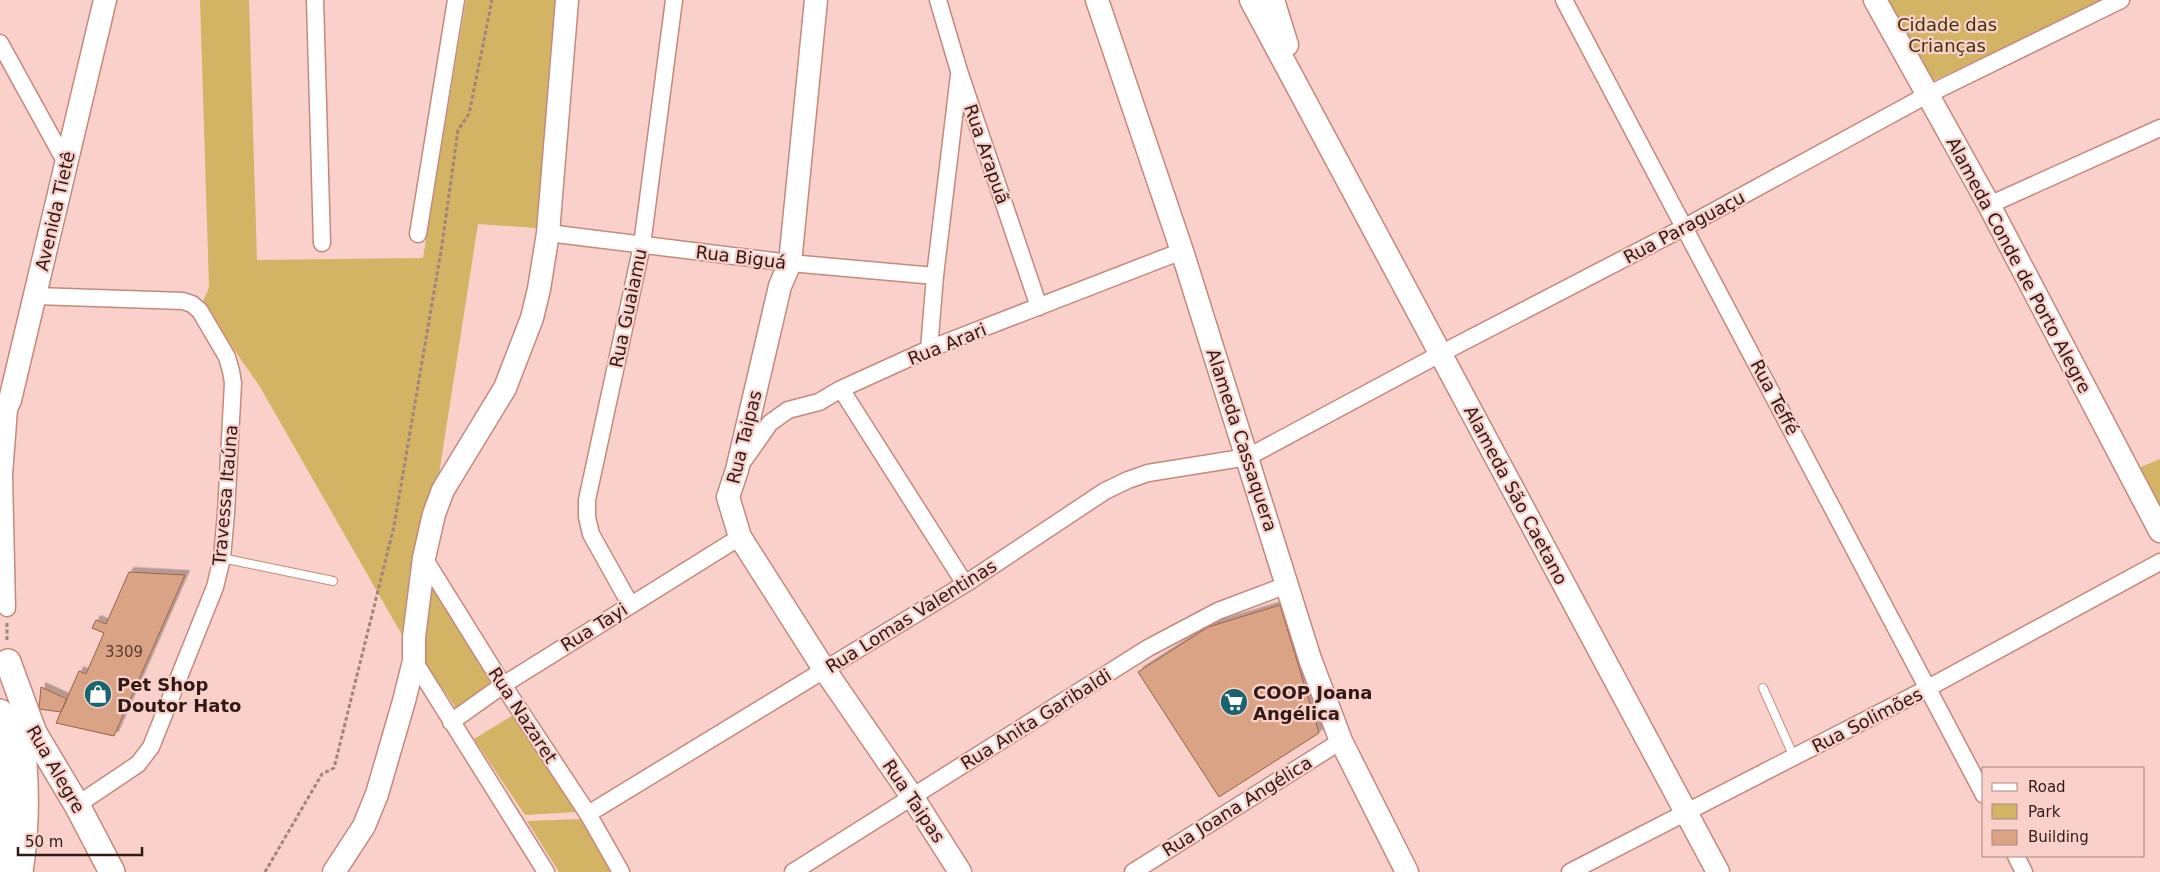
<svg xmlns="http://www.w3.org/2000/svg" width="2160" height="872" viewBox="0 0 2160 872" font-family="'DejaVu Sans',sans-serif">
  <defs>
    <filter id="shadow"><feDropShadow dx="4.5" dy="-4.5" stdDeviation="0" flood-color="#0004"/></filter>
  </defs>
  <rect width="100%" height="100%" fill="#f9d1ca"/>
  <path fill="#d2b464" d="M 200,0 L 249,0 L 257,260 L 423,258 L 466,0 L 561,0 L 537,228 L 478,224 L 439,474 L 428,497 L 406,642 L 260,387 L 202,303 L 209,288 Z
    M 1888,0 L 2103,0 L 1933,81 Z
    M 2160,459 L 2160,530 L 2129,472 Z
    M 432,586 L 494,684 L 456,708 L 425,663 L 424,649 Z
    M 515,714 L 576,812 L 525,815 L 474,739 Z
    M 582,819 L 612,871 L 610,872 L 559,872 L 527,821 Z"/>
  <path fill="#daa385" stroke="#946246" filter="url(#shadow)" d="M 129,572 L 185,575 L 114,736 L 56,723 L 79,671 L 86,674 L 104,633 L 92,628 L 96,620 L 106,624 Z
    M 1280,605 L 1319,733 L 1219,797 L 1138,672 L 1208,627 Z
    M 41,687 L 67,699 L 61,712 L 39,709 Z"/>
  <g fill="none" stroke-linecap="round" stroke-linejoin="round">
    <defs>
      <path id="lane" d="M 222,558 L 333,581
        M 1763,688 L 1794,757"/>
      <path id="street" d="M 315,0 L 322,243
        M 938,0 L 959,71 L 1039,307
        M 1564,0 L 1984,795
        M 0,43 L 66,163
        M 1989,205 L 2160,128
        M 548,233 L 790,263 L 935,276
        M 418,234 L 456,0
        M 36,296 L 183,301 L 192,304 L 200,311 L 227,357 L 231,371 L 233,383 L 226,513 L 222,558 L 215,587 L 151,747 L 138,764 L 77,805
        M 929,349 L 935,276 L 959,75
        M 841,389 L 965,584
        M 744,460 L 770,423 L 788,410 L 819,402 L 841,389 L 929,349 L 1182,251
        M 424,558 L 503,685 L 588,814 L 621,872
        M 630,604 L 591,534 L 587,517 L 587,500 L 642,245 L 674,0
        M 7,608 L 4,475 L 9,409
        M 414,661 L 546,872
        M 451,722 L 503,685 L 740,537
        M 588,814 L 965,584 L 1105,491 L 1128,480 L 1148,473 L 1248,457 L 1440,354 L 1685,227 L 1927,95 L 2121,0
        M 2016,856 L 2024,872
        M 793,872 L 1148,648 L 1218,611 L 1287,585
        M 1133,872 L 1341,741
        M 1570,872 L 1928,688 L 2160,562"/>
      <path id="secondary" d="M 816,0 L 790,263 L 780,286 L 737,470 L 728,497 L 740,537 L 824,669 L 913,798 L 960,872
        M 1097,0 L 1182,251 L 1310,659 L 1341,741 L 1407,872
        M 1251,0 L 1718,872
        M 1273,0 L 1287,45
        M 1875,0 L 1989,205 L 2160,531
        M 0,421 L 10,400 L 105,0
        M 334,872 L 364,826 L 377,794 L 404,701 L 414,661 L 414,637 L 424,558 L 434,514 L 443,490 L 505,388 L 532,318 L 539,289 L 548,233 L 567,0"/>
      <path id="primary" d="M 8,662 L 34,733 L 77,805 L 112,872
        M 0,712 C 9,764 9,819 1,872
        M 18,715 C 27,768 28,820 20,872"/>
    </defs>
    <use href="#lane" stroke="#c5887e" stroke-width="10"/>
    <use href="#street" stroke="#c5887e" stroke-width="19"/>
    <use href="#secondary" stroke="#c5887e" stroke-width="25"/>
    <use href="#primary" stroke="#c5887e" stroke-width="28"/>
    <path stroke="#a4837e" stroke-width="3" stroke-dasharray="4 2.5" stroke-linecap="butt" d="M 7,623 L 7,642
      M 265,872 L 322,774 L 334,768 L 394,526 L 442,245 L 458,130 L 469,114 L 492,0"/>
    <use href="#lane" stroke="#fff" stroke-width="8"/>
    <use href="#street" stroke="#fff" stroke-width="16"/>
    <use href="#secondary" stroke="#fff" stroke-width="22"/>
    <use href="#primary" stroke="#fff" stroke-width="25"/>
  </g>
  <defs>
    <symbol id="shop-disc" viewBox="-11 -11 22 22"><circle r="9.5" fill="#18646f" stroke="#f9d1ca"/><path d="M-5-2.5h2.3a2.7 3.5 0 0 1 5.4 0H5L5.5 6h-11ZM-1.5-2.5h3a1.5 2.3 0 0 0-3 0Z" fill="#fff"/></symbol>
    <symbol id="supermarket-disc" viewBox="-11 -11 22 22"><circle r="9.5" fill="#18646f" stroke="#f9d1ca"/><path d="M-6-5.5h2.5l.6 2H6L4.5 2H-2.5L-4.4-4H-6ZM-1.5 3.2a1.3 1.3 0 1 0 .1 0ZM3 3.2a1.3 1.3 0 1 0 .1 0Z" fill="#fff"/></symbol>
  </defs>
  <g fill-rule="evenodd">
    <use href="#shop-disc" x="82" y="678" width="32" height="32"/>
    <use href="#supermarket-disc" x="1218" y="686" width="32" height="32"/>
  </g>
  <g text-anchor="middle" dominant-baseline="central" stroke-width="4.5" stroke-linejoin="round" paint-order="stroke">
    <g font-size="15" fill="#5b3c32">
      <text x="124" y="652">3309</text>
    </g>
    <g font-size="18" fill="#403208" stroke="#f9d1ca">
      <text x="1947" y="24">Cidade das<tspan x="1947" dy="21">Crianças</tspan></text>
    </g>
    <g font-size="18" fill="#311a16" stroke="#f9d1ca">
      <text transform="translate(987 154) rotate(71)">Rua Arapuã</text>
      <text transform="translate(55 211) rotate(-77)">Avenida Tietê</text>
      <text transform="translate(1684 227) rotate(-28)">Rua Paraguaçu</text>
      <text transform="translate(741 257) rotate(7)">Rua Biguá</text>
      <text transform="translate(2019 265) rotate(62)">Alameda Conde de Porto Alegre</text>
      <text transform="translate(628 308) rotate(-78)">Rua Guaiamu</text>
      <text transform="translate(947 344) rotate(-22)">Rua Arari</text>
      <text transform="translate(1775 397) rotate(62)">Rua Teffé</text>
      <text transform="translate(744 437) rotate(-76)">Rua Taipas</text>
      <text transform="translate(1242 440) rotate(72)">Alameda Cassaquera</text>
      <text transform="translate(225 495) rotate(-85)">Travessa Itaúna</text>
      <text transform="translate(1516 495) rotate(62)">Alameda São Caetano</text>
      <text transform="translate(911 616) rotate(-32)">Rua Lomas Valentinas</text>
      <text transform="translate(594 627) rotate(-32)">Rua Tayi</text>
      <text transform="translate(523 715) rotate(57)">Rua Nazaret</text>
      <text transform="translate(1036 719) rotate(-32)">Rua Anita Garibaldi</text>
      <text transform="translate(1867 720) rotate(-27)">Rua Solimões</text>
      <text transform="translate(56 769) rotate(60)">Rua Alegre</text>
      <text transform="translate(914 801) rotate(56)">Rua Taipas</text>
      <text transform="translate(1237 806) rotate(-32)">Rua Joana Angélica</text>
    </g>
    <g font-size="18" font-weight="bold" fill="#311a16" stroke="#f9d1ca" text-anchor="start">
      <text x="117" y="684">Pet Shop<tspan x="117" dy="21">Doutor Hato</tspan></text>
      <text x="1253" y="692">COOP Joana<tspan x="1253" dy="21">Angélica</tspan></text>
    </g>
  </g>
  <rect x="1982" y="767" width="162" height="90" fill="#f9d1ca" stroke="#a98882"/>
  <rect x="1992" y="783" width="25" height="8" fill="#ffffff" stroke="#a98882"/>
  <text x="2028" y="792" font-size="15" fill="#311a16">Road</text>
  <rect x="1992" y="804" width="25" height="15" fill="#d2b464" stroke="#a98882"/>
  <text x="2028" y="817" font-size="15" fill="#311a16">Park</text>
  <rect x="1992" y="830" width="25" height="15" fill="#daa385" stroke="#a98882"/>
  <text x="2028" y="842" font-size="15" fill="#311a16">Building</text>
  <path d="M18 847v8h124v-8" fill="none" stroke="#311a16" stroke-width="2.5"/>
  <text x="25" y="847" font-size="15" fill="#311a16" stroke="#f9d1ca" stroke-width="4" paint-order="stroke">50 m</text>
</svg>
